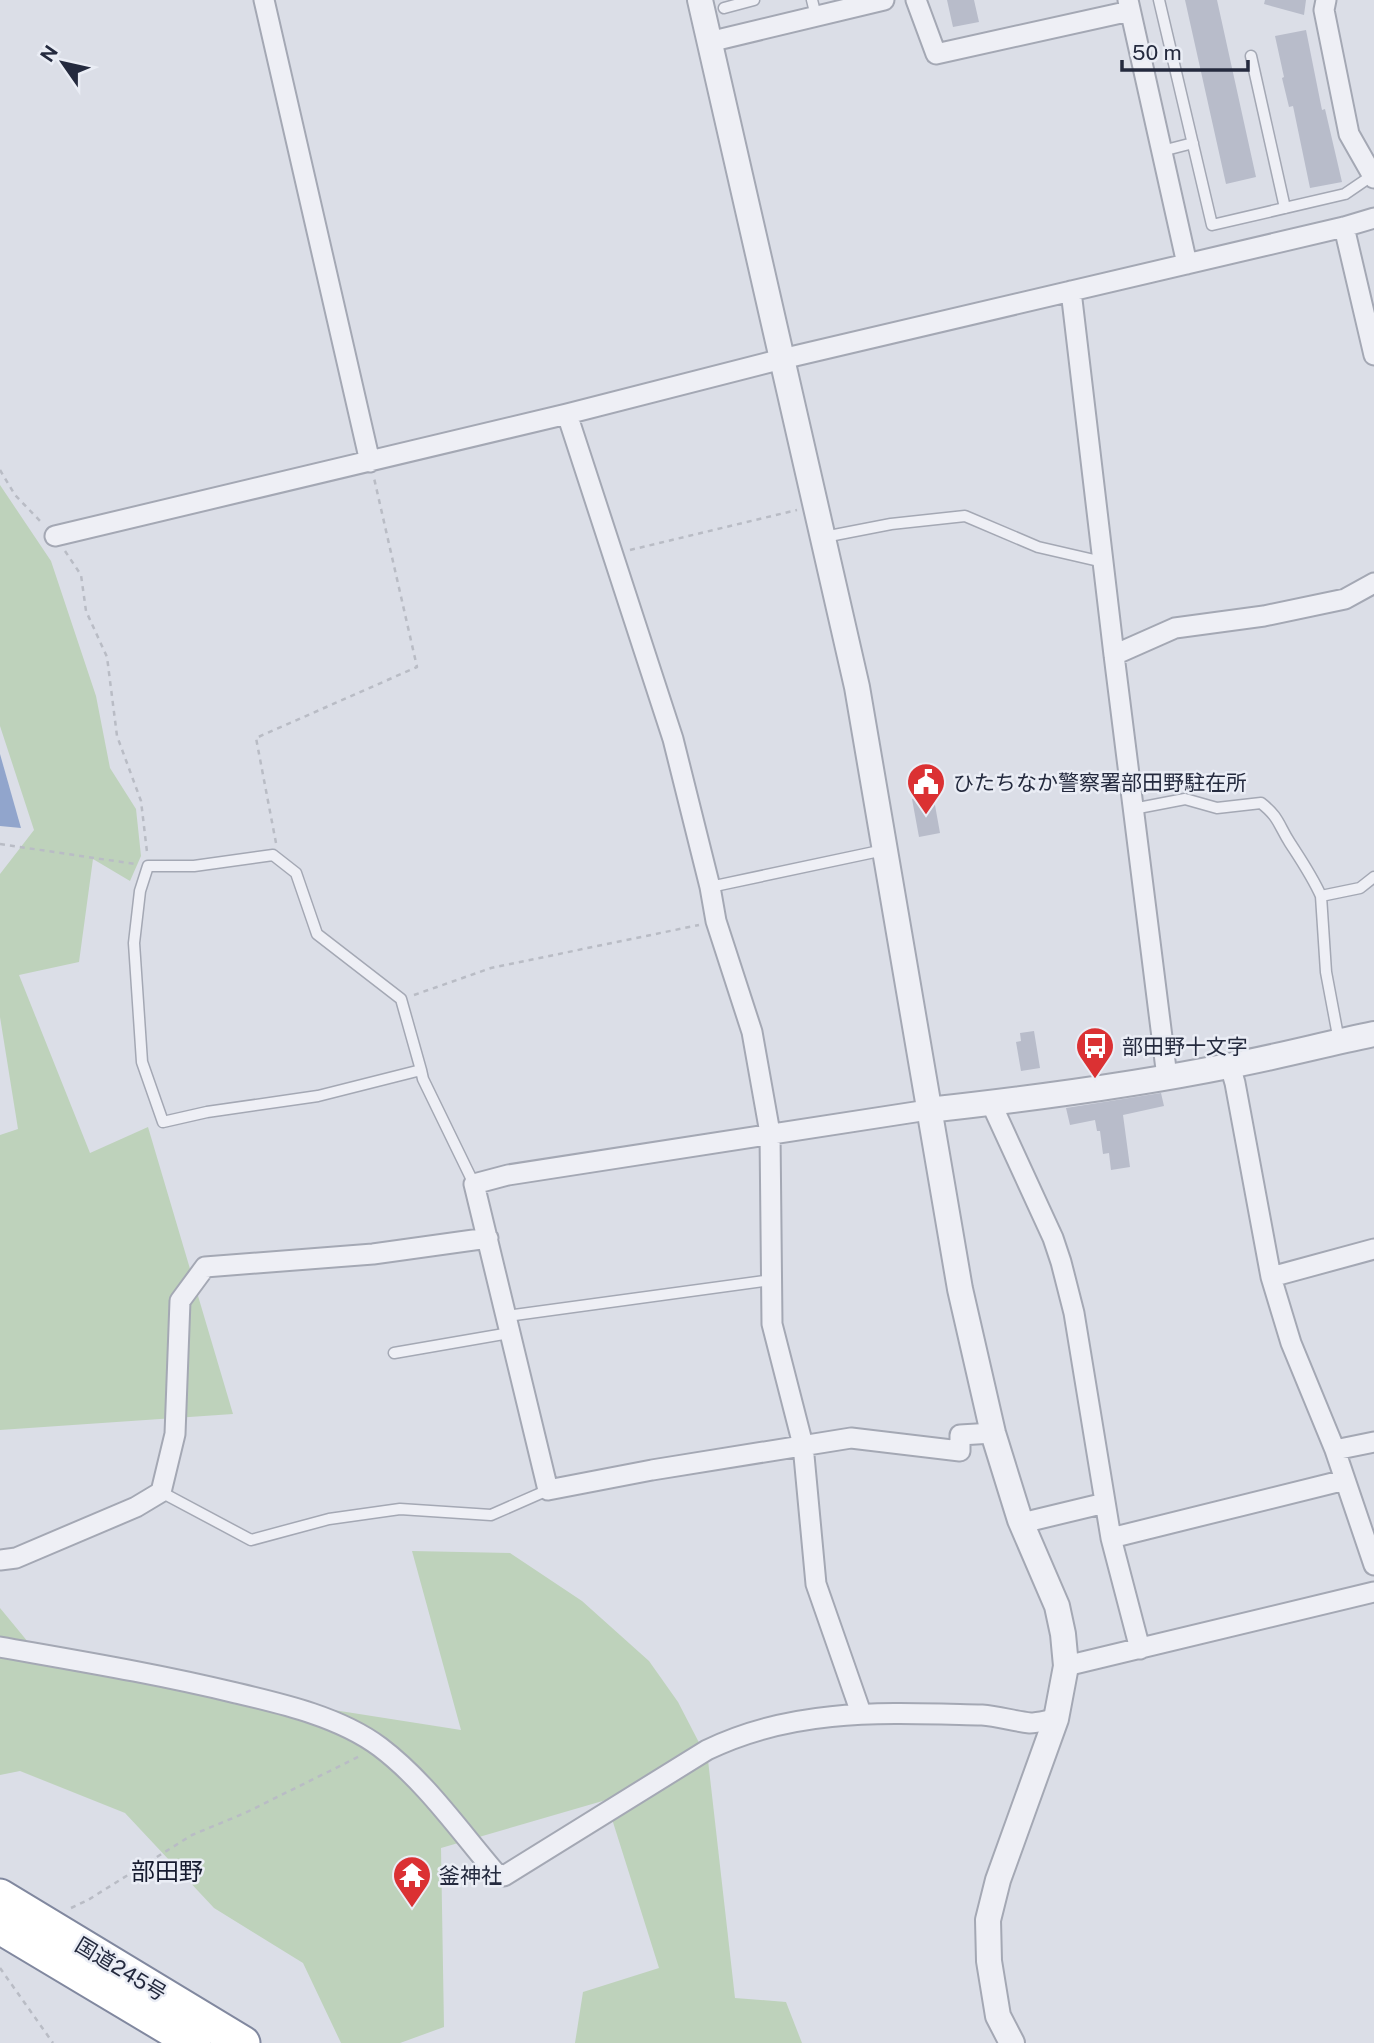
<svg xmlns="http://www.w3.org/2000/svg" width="1374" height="2043" viewBox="0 0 1374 2043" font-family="'Public Sans','Noto Sans JP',sans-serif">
  <rect width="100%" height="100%" fill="#dbdee7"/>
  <path fill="#bed2bb" d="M 0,485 L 51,561 L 96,696 L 110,768 L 136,809 L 141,856 L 130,881 L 93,859 L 79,962 L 19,975 L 90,1153 L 148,1127 L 233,1414 L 0,1430 L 0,1135 L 18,1129 L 0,1017 L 0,874 L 34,830 L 0,726 Z
    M 412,1551 L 510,1553 L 582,1601 L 649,1661 L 678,1702 L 708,1760 L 735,1998 L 786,2002 L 802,2043 L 575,2043 L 583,1992 L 659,1968 L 606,1800 L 441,1848 L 444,2027 L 400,2043 L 341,2043 L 303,1963 L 214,1908 L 125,1813 L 20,1771 L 0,1775 L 0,1608 L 47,1665 L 461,1730 Z"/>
  <path fill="#91a5cc" d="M 0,754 L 21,828 L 0,826 Z"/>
  <path fill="#b8bcca" d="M 947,0 L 974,0 L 979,22 L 953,27 Z
    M 1185,0 L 1217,0 L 1256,177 L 1226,184 Z
    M 1265,0 L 1306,0 L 1304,15 L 1264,4 Z
    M 1306,30 L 1322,110 L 1325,109 L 1342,182 L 1310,188 L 1293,106 L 1289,107 L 1282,78 L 1284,77 L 1275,36 Z
    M 933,794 L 940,833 L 919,837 L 912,799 Z
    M 1034,1031 L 1040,1068 L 1021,1071 L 1016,1042 L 1021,1041 L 1020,1033 Z
    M 1161,1093 L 1164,1106 L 1123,1115 L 1130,1167 L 1111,1170 L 1109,1153 L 1103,1154 L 1100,1131 L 1097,1131 L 1095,1120 L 1070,1125 L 1066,1108 Z"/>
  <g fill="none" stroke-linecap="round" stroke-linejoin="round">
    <defs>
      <path id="service" d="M 812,0 L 816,16
        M 1159,0 L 1212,225 L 1345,194 L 1373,175
        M 724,8 L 754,0
        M 1251,56 L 1285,208
        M 1162,151 L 1193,143
        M 824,537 L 891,524 L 965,516 L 1038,547 L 1103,562
        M 1133,809 L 1185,799 L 1217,808 L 1261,803 C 1279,817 1278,824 1290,843 C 1301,860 1312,876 1321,896 L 1360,888 L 1374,877
        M 710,887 L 884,850
        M 1321,896 L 1326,972 L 1339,1041
        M 421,1070 L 318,1096 L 207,1112 L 163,1122 L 142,1062 L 134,943 L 140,891 L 148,866 L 194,866 L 273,855 L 296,873 L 317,934 L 401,999 L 421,1070 L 423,1079 L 474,1184
        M 507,1316 L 771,1280
        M 394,1353 L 510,1333
        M 161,1492 L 251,1540 L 329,1519 L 400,1509 L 491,1515 L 548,1490"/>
      <path id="minor" d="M 264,0 L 370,462
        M 916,0 L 936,54 L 1130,11
        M 1128,0 L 1187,264
        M 1326,0 L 1324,10 L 1349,134 L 1374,178
        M 709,42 L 884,0
        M 1344,227 L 1374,355
        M 1071,291 L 1114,655 L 1167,1077
        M 567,414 L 673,739 L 710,887 L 716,921 L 752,1032 L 770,1133 L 772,1324 L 803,1445 L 816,1584 L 861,1713
        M 55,536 L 567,414 L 782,359 L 1344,227 L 1374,218
        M 1114,655 L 1175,628 L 1264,616 L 1345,599 L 1374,583
        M 1230,1066 L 1235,1083 L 1271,1277 L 1291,1343 L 1335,1450 L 1374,1565
        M 991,1103 L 1053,1238 L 1061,1262 L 1074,1313 L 1111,1538 L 1140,1649
        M 928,1110 L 508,1175 L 474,1184 L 548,1490 L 652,1470 L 851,1438 L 960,1451 L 960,1435 L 993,1433
        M 1271,1277 L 1374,1249
        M 1335,1450 L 1374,1442
        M 1022,1523 L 1105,1503
        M 1111,1538 L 1345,1480
        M 0,1560 L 16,1558 L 136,1507 L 161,1492 L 175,1434 L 180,1301 L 205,1267 L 373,1254 L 488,1238
        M 0,1647 C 79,1661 158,1674 236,1693 C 283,1704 340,1717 380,1747 C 425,1781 459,1830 495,1872 L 504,1876 L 707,1750 C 796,1707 886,1713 982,1715 C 998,1716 1013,1721 1030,1723 C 1038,1723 1048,1720 1056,1719
        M 1066,1666 L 1374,1592"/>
      <path id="tertiary" d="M 700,0 L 857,687 L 960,1289 L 993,1433 L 1020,1520 L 1057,1606 L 1063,1634 L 1066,1666 L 1056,1719 L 998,1880 L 988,1920 L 989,1961 L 998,2016 L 1012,2043
        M 928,1110 C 1028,1099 1129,1086 1228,1066 C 1277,1057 1325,1044 1374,1034"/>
      <path id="trunk" d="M 0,1896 L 243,2043
        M 0,1927 L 194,2043"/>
    </defs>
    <use href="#service" stroke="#a4a8b4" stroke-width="13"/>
    <use href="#minor" stroke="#a4a8b4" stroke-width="23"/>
    <use href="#tertiary" stroke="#a4a8b4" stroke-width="28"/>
    <use href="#trunk" stroke="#81889f" stroke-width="37"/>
    <path stroke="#b9bcc5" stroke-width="2.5" stroke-dasharray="5 5" stroke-linecap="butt" d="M 0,470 L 15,495 L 43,524
      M 630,550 L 797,510
      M 65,551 L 81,575 L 86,611 L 107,657 L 117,736 L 141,801 L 147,852
      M 276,843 L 256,738 L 417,667 L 374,478
      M 0,844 L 135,864
      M 414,995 L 491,968 L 699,925
      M 71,1908 L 88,1900 L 192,1835 L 245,1813 L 362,1755
      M 0,1968 L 53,2043"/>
    <use href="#service" stroke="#eeeff5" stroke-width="10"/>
    <use href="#minor" stroke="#eeeff5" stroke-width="19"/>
    <use href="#tertiary" stroke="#eeeff5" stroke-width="24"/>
    <use href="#trunk" stroke="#fff" stroke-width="33"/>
  </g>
  <defs>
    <symbol id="civic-pin" viewBox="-11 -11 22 30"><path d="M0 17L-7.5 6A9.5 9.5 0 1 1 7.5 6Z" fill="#db3133" stroke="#eaedf5"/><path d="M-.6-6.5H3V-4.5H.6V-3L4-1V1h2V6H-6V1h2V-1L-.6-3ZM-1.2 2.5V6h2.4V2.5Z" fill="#fff"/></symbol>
    <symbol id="bus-pin" viewBox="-11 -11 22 30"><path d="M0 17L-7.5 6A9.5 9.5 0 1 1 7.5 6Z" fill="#db3133" stroke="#eaedf5"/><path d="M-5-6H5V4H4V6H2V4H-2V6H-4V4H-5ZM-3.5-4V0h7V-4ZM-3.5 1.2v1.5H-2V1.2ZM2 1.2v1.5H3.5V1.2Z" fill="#fff"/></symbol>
    <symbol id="temple-pin" viewBox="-11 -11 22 30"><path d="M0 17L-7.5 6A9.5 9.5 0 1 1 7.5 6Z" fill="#db3133" stroke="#eaedf5"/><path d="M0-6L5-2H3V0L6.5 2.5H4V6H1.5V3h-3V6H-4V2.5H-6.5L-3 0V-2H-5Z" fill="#fff"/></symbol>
  </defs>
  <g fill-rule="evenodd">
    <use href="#civic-pin" x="904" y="760" width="44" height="60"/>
    <use href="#bus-pin" x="1073" y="1024" width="44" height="60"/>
    <use href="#temple-pin" x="390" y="1853" width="44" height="60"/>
  </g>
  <g text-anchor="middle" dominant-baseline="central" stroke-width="5" stroke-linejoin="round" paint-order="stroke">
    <g font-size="21" fill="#242a3e" stroke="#eaedf5" text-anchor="start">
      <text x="953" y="782">ひたちなか警察署部田野駐在所</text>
      <text x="1122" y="1046">部田野十文字</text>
      <text x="439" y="1875">釜神社</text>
    </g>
    <g font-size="21" fill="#242a3e" stroke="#eaedf5">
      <text transform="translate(121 1969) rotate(31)">国道245号</text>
    </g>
    <g font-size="24" fill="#161b2f" stroke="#eaedf5">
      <text x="167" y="1871">部田野</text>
    </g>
  </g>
  <g transform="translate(63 63) rotate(304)" stroke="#eaedf5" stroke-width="5" paint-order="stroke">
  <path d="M0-5L12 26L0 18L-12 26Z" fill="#242a3e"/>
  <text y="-10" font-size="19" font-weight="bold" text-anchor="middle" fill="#242a3e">N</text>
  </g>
  <path d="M1122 60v10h126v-10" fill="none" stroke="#242a3e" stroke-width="3.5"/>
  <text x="1132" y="60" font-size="21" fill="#242a3e" stroke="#eaedf5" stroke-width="5" paint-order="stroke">50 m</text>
</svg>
